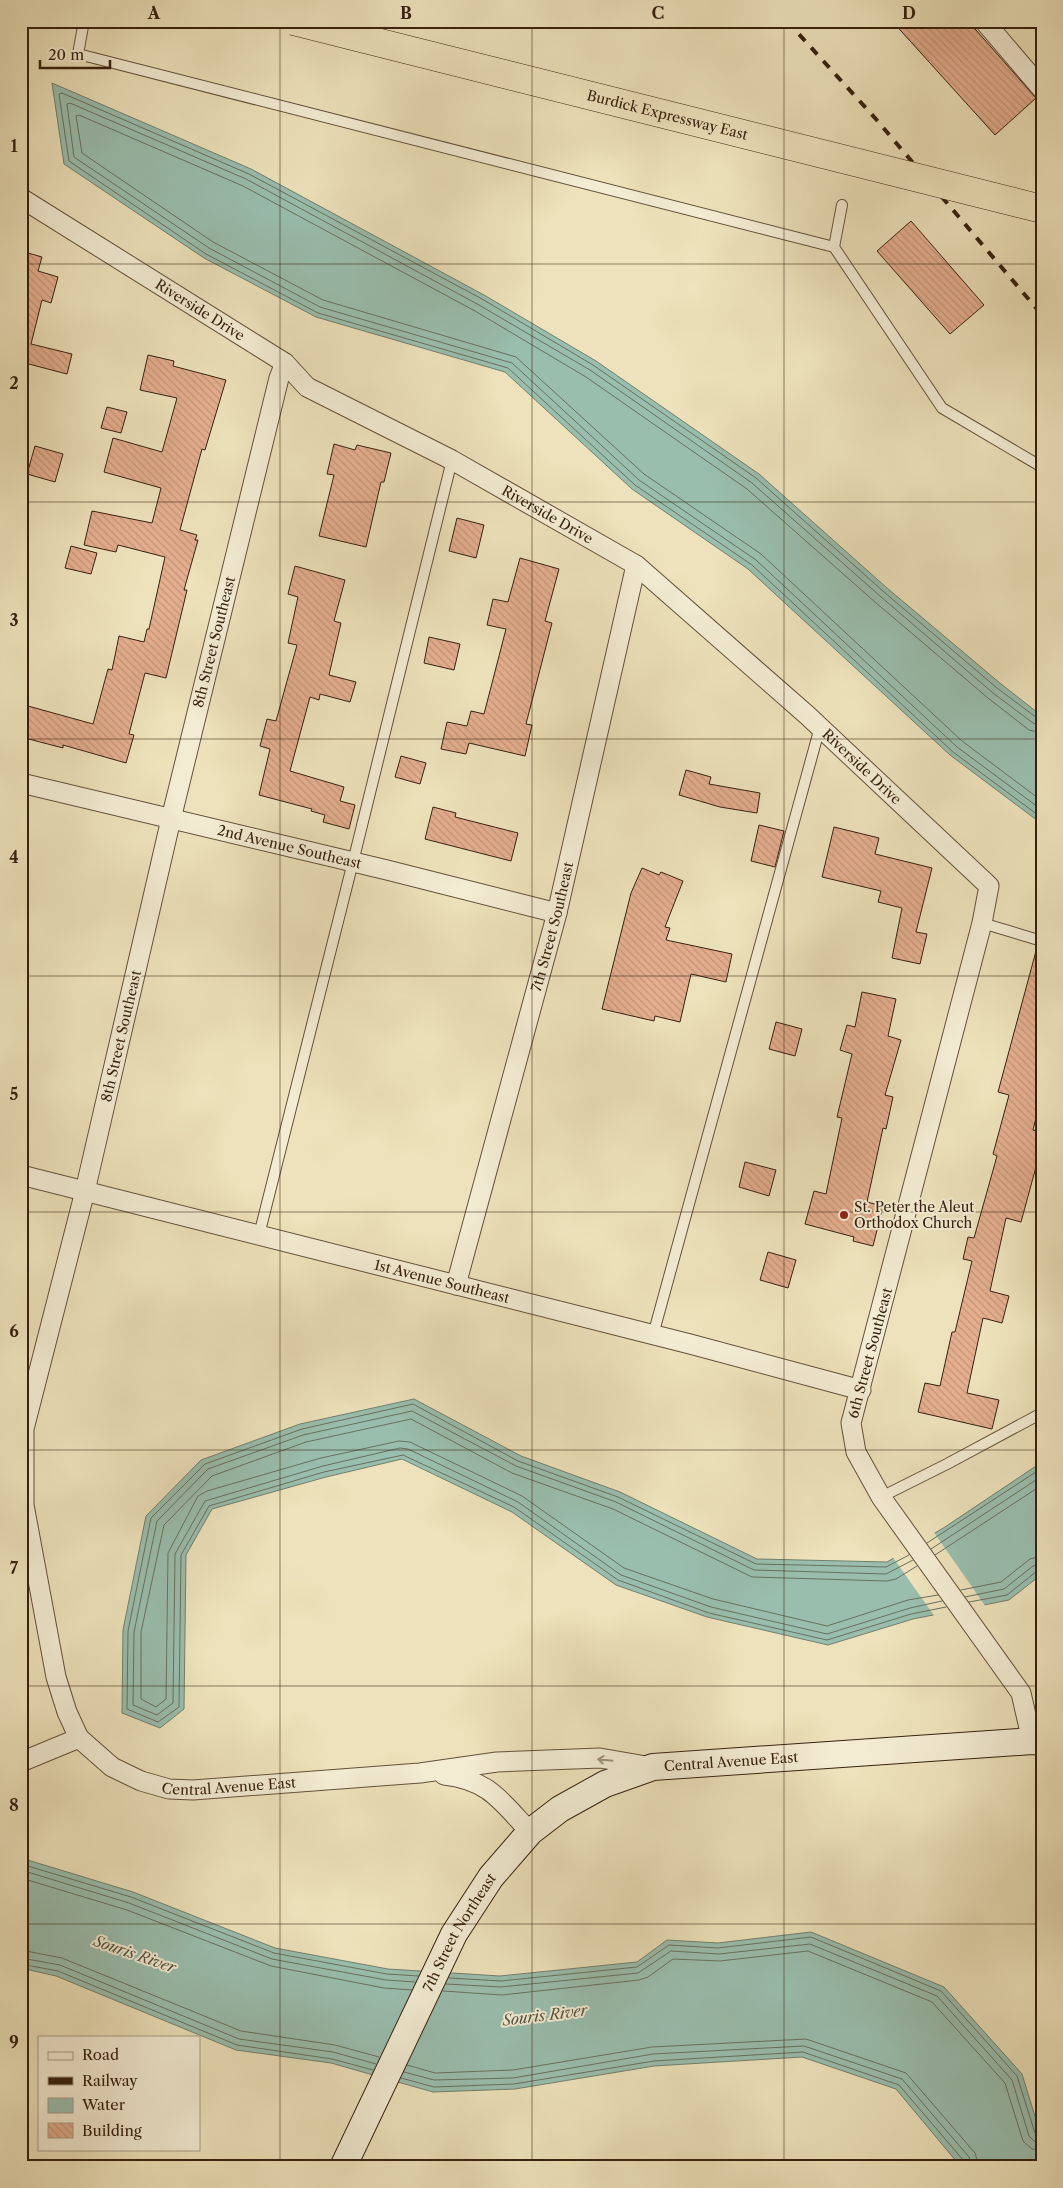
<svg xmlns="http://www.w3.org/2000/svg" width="1063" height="2188" viewBox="0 0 1063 2188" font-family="'Libre Caslon Text',serif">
  <defs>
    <pattern id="building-back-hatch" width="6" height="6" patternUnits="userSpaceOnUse" patternTransform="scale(1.25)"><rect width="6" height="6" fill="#e4ae8f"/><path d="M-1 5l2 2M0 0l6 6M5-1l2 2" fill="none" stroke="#c4957a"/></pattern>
  </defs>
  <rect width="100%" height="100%" fill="#ede2bb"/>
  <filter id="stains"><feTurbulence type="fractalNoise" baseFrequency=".004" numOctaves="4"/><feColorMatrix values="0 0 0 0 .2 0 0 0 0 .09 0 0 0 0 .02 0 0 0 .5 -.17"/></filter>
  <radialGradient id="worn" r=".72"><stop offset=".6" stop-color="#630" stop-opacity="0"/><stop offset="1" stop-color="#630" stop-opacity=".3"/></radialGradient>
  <path fill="#99beae" stroke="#717f6e" d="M 52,83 L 251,169 L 484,295 L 596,361 L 759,474 L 887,588 L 1001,684 L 1042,716 L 1042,824 L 950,755 L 748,569 L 632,489 L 505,372 L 316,317 L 204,258 L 64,164 Z
    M 414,1399 L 521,1456 L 620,1492 L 757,1559 L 887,1562 L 945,1527 L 1042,1462 L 1042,1574 L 1009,1600 L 913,1619 L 828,1645 L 707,1617 L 616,1585 L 512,1512 L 402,1459 L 326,1477 L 212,1509 L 186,1555 L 184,1709 L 160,1728 L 122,1713 L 123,1630 L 146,1516 L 201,1460 L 300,1424 Z
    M 21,1858 L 133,1892 L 275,1948 L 388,1969 L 500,1976 L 637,1962 L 667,1940 L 718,1943 L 811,1932 L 944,1987 L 1022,2074 L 1042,2139 L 1042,2167 L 961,2167 L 896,2089 L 802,2057 L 654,2066 L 515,2089 L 433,2092 L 331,2063 L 236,2050 L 56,1976 L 21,1968 Z"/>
  <path fill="#ede2bb" d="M 933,1531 L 986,1607 L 935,1617 L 892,1556 Z"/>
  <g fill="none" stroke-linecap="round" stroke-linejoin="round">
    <path stroke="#68705e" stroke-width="1" d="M 1042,719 L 1037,718 L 997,688 L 884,592 L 756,478 L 593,365 L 482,299 L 249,174 L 62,93 L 59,94 L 69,161 L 206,254 L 318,313 L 508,368 L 635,485 L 752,565 L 953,752 L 1042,818
      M 1042,726 L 1033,723 L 993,693 L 880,596 L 752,483 L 590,370 L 479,305 L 246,179 L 70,103 L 67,104 L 74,157 L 209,248 L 320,307 L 512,363 L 639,480 L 756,560 L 957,747 L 1042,810
      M 1042,733 L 1029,730 L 988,698 L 875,602 L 747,489 L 586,377 L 475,311 L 243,186 L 79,115 L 76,116 L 82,153 L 213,242 L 323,300 L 516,357 L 644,474 L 761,554 L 962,741 L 1042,801
      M 927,1543 L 1042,1468
      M 931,1549 L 1042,1476
      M 909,1555 L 886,1567 L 756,1564 L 618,1497 L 518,1461 L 413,1404 L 302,1429 L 205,1464 L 151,1518 L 128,1631 L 127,1709 L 158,1722 L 179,1707 L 181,1555 L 209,1506 L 324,1472 L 403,1455 L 514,1507 L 618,1580 L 709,1613 L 827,1640 L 911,1614 L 946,1607
      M 935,1555 L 1042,1485
      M 913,1560 L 886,1574 L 754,1570 L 616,1502 L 516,1466 L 412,1411 L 303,1435 L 208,1469 L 157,1521 L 134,1632 L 133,1705 L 157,1715 L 173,1703 L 175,1554 L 205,1501 L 323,1466 L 400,1448 L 408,1449 L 518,1502 L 621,1575 L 711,1607 L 827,1634 L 910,1608 L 942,1601
      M 917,1566 L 896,1579 L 887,1581 L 752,1577 L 613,1509 L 512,1473 L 411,1419 L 306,1442 L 212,1476 L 164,1525 L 141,1632 L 141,1699 L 156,1707 L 166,1699 L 168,1553 L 198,1496 L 207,1491 L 321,1458 L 399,1441 L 410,1442 L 522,1496 L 624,1568 L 713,1599 L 827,1626 L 908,1600 L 938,1595
      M 961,1590 L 1001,1582 L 1030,1559 L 1042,1556
      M 965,1597 L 1004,1589 L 1033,1566 L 1042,1564
      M 969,1602 L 1007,1595 L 1037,1571 L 1042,1570
      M 21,1864 L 131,1897 L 274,1953 L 387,1974 L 418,1976
      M 21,1870 L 129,1903 L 272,1959 L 386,1980 L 415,1982
      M 21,1878 L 127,1910 L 271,1966 L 384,1988 L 412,1990
      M 21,1950 L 62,1958 L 241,2031 L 335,2045 L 379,2057
      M 21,1958 L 60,1965 L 239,2039 L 333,2052 L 376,2064
      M 21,1964 L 58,1971 L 237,2045 L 332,2059 L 373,2070
      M 449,1978 L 501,1981 L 637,1967 L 669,1945 L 718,1948 L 811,1937 L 941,1991 L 1017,2076 L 1035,2133 L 1042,2137
      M 446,1984 L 501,1987 L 638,1973 L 671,1951 L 719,1954 L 810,1944 L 937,1996 L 1012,2080 L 1029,2136 L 1034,2141 L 1042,2143
      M 443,1991 L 502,1995 L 639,1980 L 648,1977 L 673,1959 L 720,1961 L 808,1951 L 932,2002 L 1005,2083 L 1023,2141 L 1032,2149 L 1042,2150
      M 407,2065 L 435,2073 L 513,2070 L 652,2047 L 806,2039 L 906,2073 L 975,2153 L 979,2167
      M 404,2072 L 434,2080 L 513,2078 L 653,2054 L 804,2046 L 902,2079 L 969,2157 L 972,2167
      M 401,2078 L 434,2087 L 514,2084 L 654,2061 L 803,2052 L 899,2085 L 964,2161 L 965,2167"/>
  </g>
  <path fill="url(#building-back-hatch)" stroke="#36210f" d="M 892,21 L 968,21 L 1036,98 L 995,135 Z
    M 911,221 L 984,305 L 950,334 L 877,251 Z
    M 21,251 L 42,257 L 38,271 L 58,277 L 51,303 L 42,300 L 31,344 L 72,354 L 67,374 L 21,362 Z
    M 148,355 L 174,361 L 173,366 L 226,380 L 205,450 L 202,449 L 180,530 L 197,535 L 195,540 L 198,540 L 184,590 L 187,590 L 166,678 L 145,673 L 129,734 L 134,735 L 126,763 L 63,745 L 63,748 L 21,737 L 21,732 L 28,706 L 93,724 L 108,669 L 112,670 L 119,636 L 144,642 L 147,629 L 149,629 L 165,557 L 118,545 L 116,552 L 84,545 L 92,511 L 152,523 L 161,488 L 104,472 L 113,438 L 162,452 L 177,398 L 140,390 Z
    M 107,407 L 127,412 L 121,433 L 101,428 Z
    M 334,444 L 355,450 L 357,445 L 391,453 L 384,482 L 381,482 L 366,547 L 319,536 L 334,475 L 327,474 Z
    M 35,446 L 63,454 L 55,482 L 27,474 Z
    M 457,518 L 484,525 L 476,558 L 449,551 Z
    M 71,546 L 97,553 L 91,574 L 65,568 Z
    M 520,558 L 559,569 L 545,621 L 552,623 L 526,724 L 532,725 L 525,756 L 469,743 L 466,754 L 441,749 L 447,722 L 467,726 L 471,711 L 484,714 L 506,629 L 487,625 L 493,599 L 508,602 Z
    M 295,566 L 345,580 L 334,621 L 341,623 L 329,675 L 356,682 L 350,702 L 320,694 L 319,700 L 310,697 L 290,771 L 344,787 L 340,801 L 355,805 L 349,829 L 323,822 L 325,815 L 311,811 L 312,809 L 259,795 L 270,749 L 260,746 L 267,719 L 276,721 L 297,645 L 288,643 L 298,597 L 288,594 Z
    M 429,637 L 460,644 L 454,670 L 424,663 Z
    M 401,756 L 426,763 L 420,784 L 395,777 Z
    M 686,770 L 711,777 L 709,784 L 760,793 L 757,813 L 720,807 L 679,795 Z
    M 433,807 L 456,813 L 455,817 L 518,833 L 511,861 L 425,839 Z
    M 759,825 L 784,831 L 775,867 L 751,861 Z
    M 834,827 L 879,838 L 875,854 L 932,868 L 916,932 L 927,934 L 920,964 L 892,958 L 902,908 L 878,902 L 881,891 L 822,877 Z
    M 642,868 L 659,875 L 661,872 L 683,881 L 665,927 L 670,928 L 666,940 L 732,954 L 726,982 L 691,974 L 680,1022 L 655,1016 L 654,1021 L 602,1009 L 631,893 Z
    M 1036,951 L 1042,952 L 1042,1093 L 1033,1130 L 1042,1132 L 1042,1168 L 1036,1167 L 1021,1222 L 1006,1218 L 990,1291 L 1009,1296 L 1002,1323 L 983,1318 L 967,1393 L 999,1400 L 992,1429 L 918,1412 L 925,1383 L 940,1386 L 952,1332 L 955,1332 L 972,1261 L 963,1259 L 968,1237 L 974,1238 L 997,1156 L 993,1154 L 1009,1095 L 998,1092 Z
    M 862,992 L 896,999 L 888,1036 L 901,1040 L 885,1095 L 893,1097 L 886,1129 L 883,1128 L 867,1202 L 883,1206 L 873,1246 L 853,1241 L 854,1237 L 805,1224 L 814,1191 L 826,1194 L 842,1118 L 837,1117 L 852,1054 L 840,1050 L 847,1025 L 855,1027 Z
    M 776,1022 L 802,1029 L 795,1056 L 769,1049 Z
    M 745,1162 L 776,1170 L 769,1196 L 739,1187 Z
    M 768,1252 L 796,1260 L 788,1288 L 760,1280 Z"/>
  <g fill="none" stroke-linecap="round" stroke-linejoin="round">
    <defs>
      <path id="lane" d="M 84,21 L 78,54 L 834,247
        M 842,205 L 834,247 L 942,408 L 1042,467
        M 982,923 L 1042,941
        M 259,1235 L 353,862 L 452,460
        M 653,1335 L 820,727
        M 881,1497 L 947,1464 L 1042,1413"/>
      <g id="street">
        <path d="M 984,21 L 1042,89"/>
        <path id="s1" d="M 21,198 L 285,363 L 307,387 L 452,460 L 636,565 L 807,715 L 989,886 L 982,923 L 851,1423 L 856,1452 L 881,1497 L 1021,1693 L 1032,1741"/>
        <path id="s2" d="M 285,363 L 279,378 L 171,819 L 85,1191 L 24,1429 L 24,1505 L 56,1677 L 67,1712 L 79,1738 L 112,1767 L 141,1781 L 169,1789 L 193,1790 L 420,1773 L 497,1762 L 600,1758 L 652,1767"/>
        <path id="s3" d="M 21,783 L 387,870 L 557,913"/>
        <path id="s4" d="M 21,1175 L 690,1344 L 861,1390"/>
        <path id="s5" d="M 456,1285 L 557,913 L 636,565"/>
        <path d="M 21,1762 L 79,1738"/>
        <path d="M 444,1775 C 489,1780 501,1801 530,1832"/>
      </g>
      <g id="secondary">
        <path id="s6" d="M 343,2167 L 454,1934 L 491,1877 L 530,1832 L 560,1809 L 605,1784 L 653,1767 L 1032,1741 L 1042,1742"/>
      </g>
    </defs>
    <use href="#lane" stroke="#64513a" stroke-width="12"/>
    <use href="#street" stroke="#64513a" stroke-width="21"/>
    <use href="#secondary" stroke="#36210f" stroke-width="28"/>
    <use href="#lane" stroke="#f3ecd3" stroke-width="10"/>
    <use href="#street" stroke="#f3ecd3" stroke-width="19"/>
    <use href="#secondary" stroke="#f3ecd3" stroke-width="26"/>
    <path stroke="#36210f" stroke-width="4" stroke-dasharray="9 9" stroke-linecap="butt" d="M 787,21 L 875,118 L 1042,315"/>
    <defs>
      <g id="primary-bridge">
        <path id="s7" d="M 293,21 L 1042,209"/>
      </g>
    </defs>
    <use href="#primary-bridge" stroke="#36210f" stroke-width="29" stroke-linecap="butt"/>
    <use href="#primary-bridge" stroke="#ede2bb" stroke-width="28"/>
  </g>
  <defs><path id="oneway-shaft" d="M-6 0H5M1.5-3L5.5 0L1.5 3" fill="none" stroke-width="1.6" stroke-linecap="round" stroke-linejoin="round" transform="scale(1.25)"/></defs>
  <use stroke="#9e917b" href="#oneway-shaft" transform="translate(605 1760) rotate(-174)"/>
  <path fill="none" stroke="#36210f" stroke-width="1" stroke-opacity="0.55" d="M 280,21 L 280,2167M 532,21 L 532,2167M 784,21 L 784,2167M 21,264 L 1042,264M 21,502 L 1042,502M 21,739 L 1042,739M 21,976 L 1042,976M 21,1212 L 1042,1212M 21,1450 L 1042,1450M 21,1686 L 1042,1686M 21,1924 L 1042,1924"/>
  <circle fill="#8f2418" stroke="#f3ecd3" stroke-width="2" cx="844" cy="1215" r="5"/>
  <g text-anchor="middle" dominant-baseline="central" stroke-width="4" stroke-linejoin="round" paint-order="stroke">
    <g font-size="14" fill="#36210f" stroke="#f3ecd3">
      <text stroke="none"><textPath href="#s7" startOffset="386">Burdick Expressway East</textPath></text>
      <text stroke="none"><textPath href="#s1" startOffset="211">Riverside Drive</textPath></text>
      <text stroke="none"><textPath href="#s1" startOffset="616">Riverside Drive</textPath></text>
      <text transform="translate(214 642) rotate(-76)">8th Street Southeast</text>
      <text stroke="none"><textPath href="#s1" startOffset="1021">Riverside Drive</textPath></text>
      <text stroke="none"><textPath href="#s3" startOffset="276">2nd Avenue Southeast</textPath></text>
      <text stroke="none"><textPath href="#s5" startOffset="371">7th Street Southeast</textPath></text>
      <text transform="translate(121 1036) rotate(-77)">8th Street Southeast</text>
      <text stroke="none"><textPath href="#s4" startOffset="434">1st Avenue Southeast</textPath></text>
      <text transform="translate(870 1353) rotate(-75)">6th Street Southeast</text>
      <text stroke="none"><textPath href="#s6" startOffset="604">Central Avenue East</textPath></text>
      <text stroke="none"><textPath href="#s2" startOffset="1579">Central Avenue East</textPath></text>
      <text stroke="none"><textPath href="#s6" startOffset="262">7th Street Northeast</textPath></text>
    </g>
    <g font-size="14" fill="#36210f" stroke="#f3ecd3" text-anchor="start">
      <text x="854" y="1207">St. Peter the Aleut<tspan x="854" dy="16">Orthodox Church</tspan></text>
    </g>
    <g font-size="15" font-style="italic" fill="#54503f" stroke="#f3ecd3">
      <text transform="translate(135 1954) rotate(19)">Souris River</text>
      <text transform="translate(545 2015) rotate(-7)">Souris River</text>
    </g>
  </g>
  <rect width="1063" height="2188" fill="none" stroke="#ede2bb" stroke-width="55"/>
  <rect x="38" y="2036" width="162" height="115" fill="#f3ecd3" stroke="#a79b85"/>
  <rect x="48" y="2052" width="25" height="8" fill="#f3ecd3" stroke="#a79b85"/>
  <text x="82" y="2060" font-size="15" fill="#36210f">Road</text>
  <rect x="48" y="2077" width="25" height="8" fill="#36210f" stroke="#a79b85"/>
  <text x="82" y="2086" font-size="15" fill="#36210f">Railway</text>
  <rect x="48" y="2098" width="25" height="15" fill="#99beae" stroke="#a79b85"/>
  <text x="82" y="2110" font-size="15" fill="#36210f">Water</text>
  <rect x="48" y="2123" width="25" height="15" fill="url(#building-back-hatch)" stroke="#a79b85"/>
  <text x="82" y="2136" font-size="15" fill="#36210f">Building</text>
  <path d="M40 60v8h70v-8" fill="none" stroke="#36210f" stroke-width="2.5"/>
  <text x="48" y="60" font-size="15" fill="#36210f" stroke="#f3ecd3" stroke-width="4" paint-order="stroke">20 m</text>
  <rect x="28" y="28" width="1008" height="2132" fill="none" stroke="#36210f" stroke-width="2"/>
  <g font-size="16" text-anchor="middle" font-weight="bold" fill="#36210f">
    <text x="154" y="19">A</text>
    <text x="406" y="19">B</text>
    <text x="658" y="19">C</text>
    <text x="909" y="19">D</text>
    <text x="14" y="152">1</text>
    <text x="14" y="389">2</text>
    <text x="14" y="626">3</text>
    <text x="14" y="863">4</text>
    <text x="14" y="1100">5</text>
    <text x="14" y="1337">6</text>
    <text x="14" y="1574">7</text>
    <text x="14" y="1811">8</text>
    <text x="14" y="2048">9</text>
  </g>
  <rect width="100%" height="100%" filter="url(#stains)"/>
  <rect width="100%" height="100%" fill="url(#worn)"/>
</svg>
